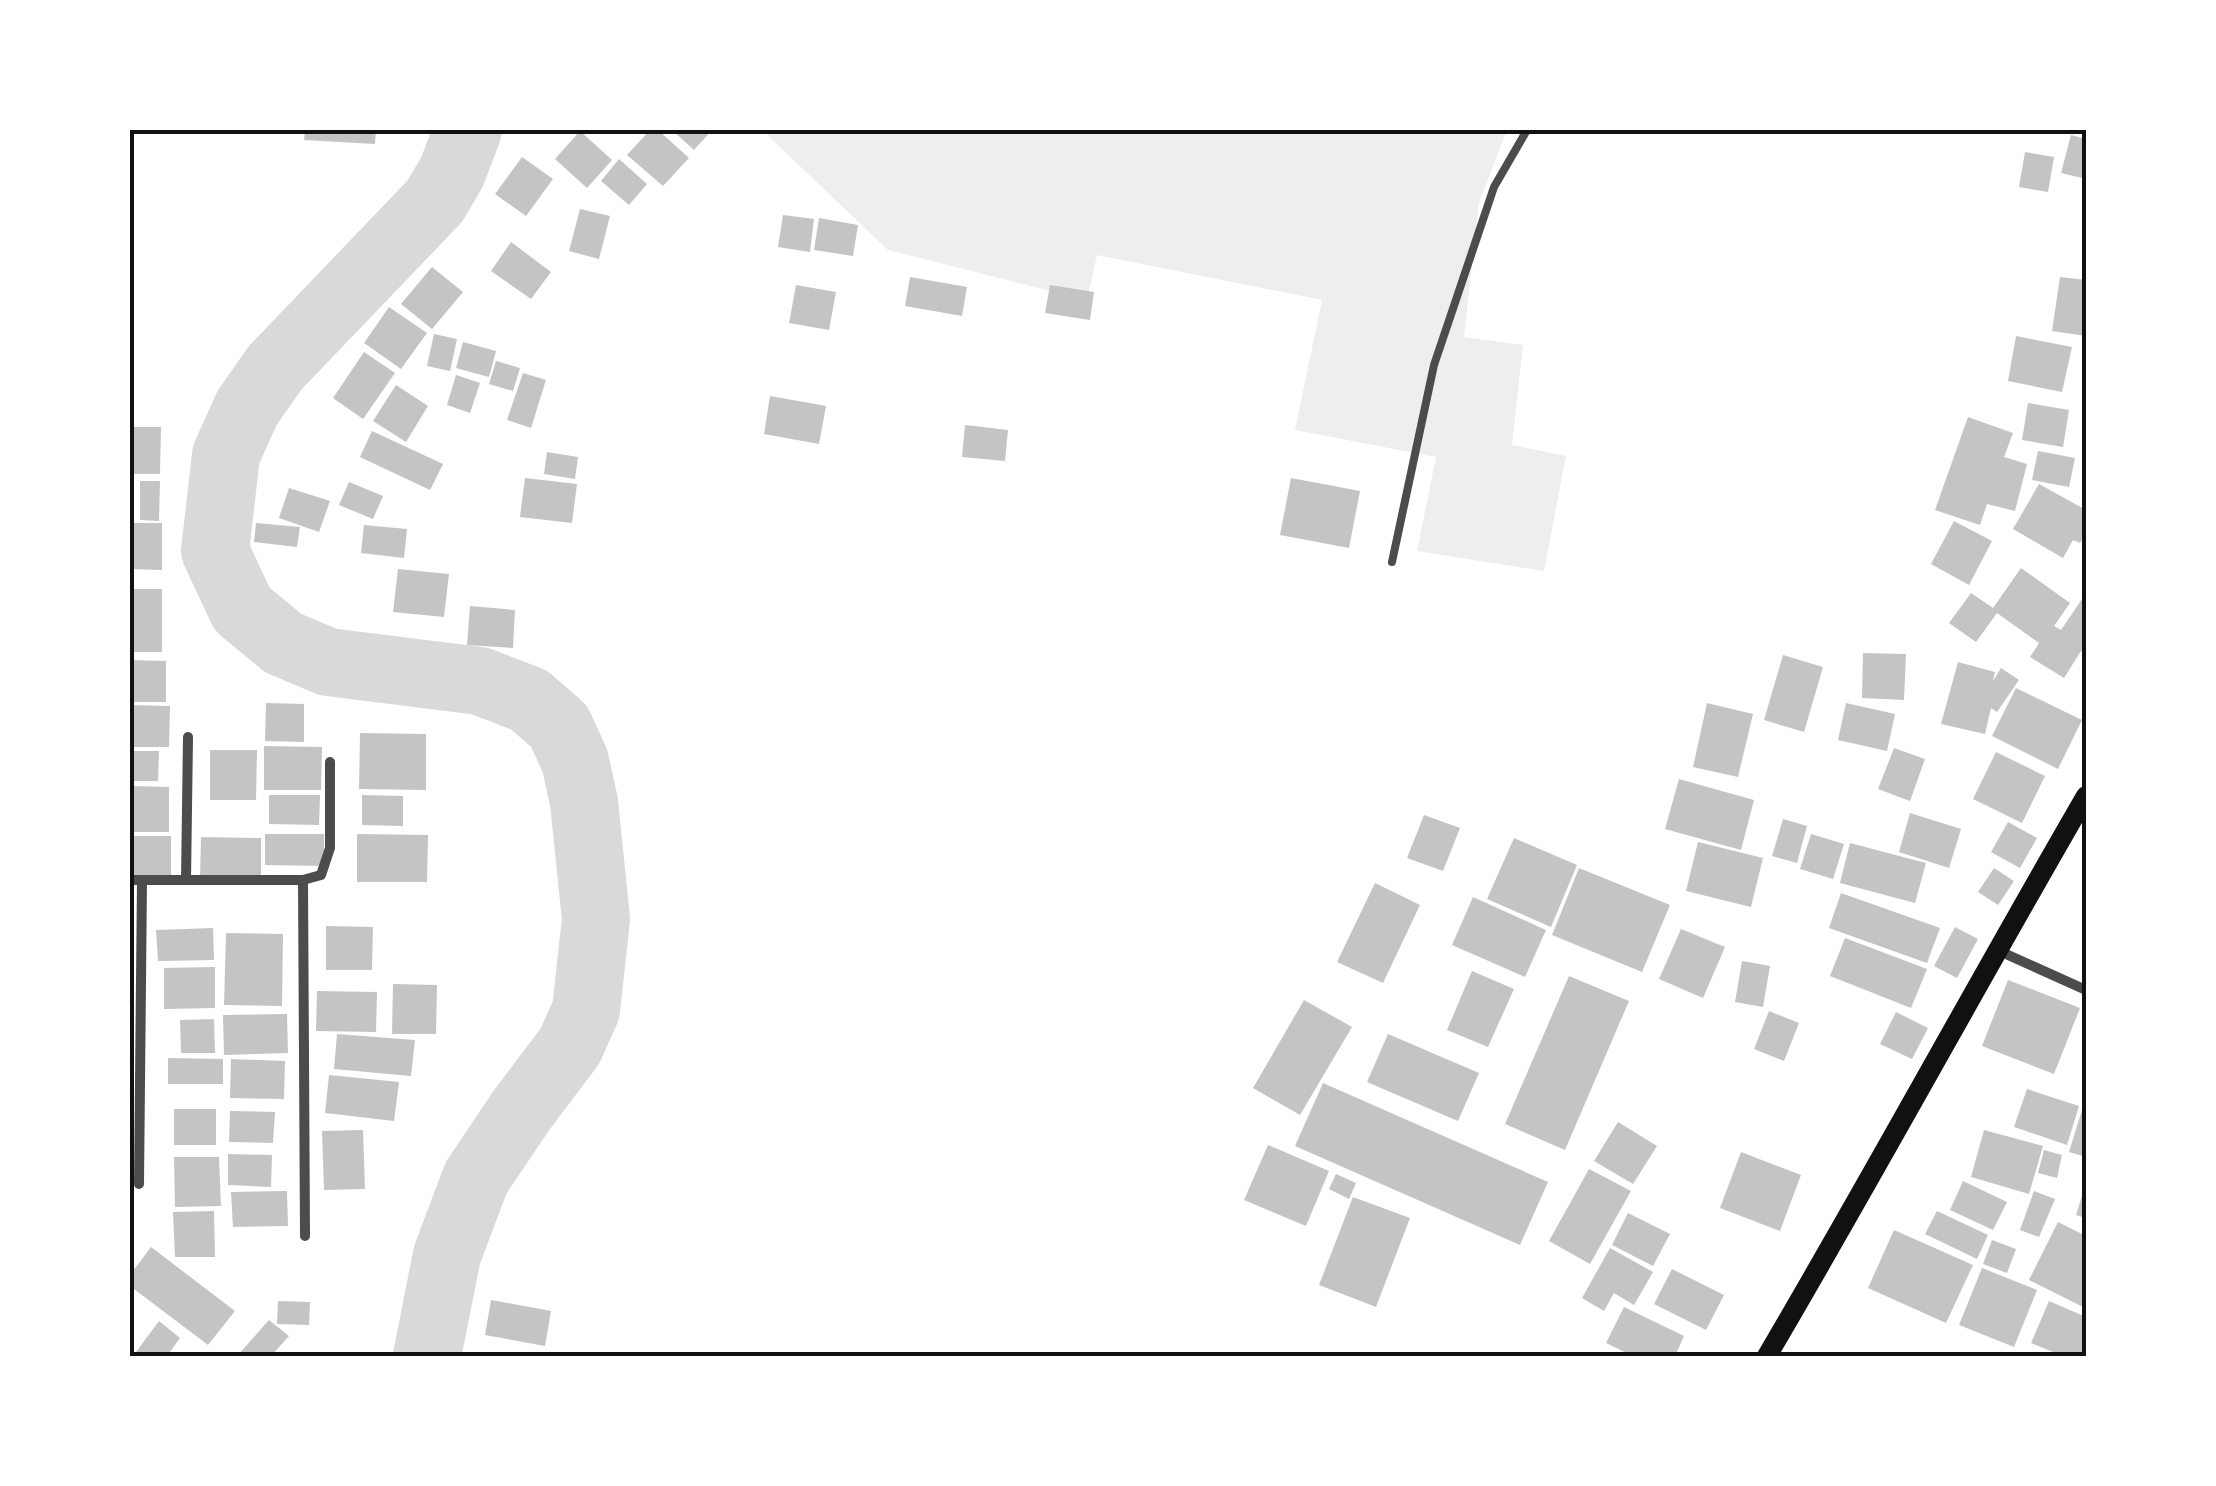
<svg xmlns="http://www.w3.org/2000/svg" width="2216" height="1486" viewBox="0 0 2216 1486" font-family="Raleway,sans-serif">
  <rect width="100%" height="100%" fill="#fff"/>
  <path fill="#eee" d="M 762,130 L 1507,130 L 1479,203 L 1464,337 L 1523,345 L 1512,445 L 1566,456 L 1544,571 L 1417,551 L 1436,457 L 1295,430 L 1322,300 L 1097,255 L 1087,300 L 888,250 Z"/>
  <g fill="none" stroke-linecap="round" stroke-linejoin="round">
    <path stroke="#d9d9d9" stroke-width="68" d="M 427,1356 L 447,1255 L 476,1178 L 521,1111 L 570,1046 L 586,1010 L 596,919 L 584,802 L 575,761 L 559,726 L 529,700 L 480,681 L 328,662 L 283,643 L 242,609 L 215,551 L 226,455 L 247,408 L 275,368 L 435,201 L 452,172 L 468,130"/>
  </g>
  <path fill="#c4c4c4" d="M 305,130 L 376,130 L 375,144 L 304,140 Z
    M 650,130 L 658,130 L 689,158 L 663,186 L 627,155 Z
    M 672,130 L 712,130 L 694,150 Z
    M 580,131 L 612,160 L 587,188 L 555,159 Z
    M 2071,135 L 2086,139 L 2086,179 L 2061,173 Z
    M 2025,152 L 2054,157 L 2048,192 L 2019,187 Z
    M 522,157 L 553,179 L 526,216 L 495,194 Z
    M 619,159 L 647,184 L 629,205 L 601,181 Z
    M 580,209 L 610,216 L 599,259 L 569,251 Z
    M 783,215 L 814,219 L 810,252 L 778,247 Z
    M 819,218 L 858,225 L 853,256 L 814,250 Z
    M 511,242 L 551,272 L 531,299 L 491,271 Z
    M 432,267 L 463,292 L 432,329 L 401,304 Z
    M 910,277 L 967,287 L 962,316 L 905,306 Z
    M 2060,277 L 2086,280 L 2086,336 L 2052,331 Z
    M 796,285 L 836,292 L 829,330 L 789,323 Z
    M 1050,285 L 1094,292 L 1090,320 L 1045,313 Z
    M 389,307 L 427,333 L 401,369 L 364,343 Z
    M 434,334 L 457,339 L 450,371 L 427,366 Z
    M 2016,336 L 2072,347 L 2062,392 L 2008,381 Z
    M 463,342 L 496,351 L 489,377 L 456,368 Z
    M 364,352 L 395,373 L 363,419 L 333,398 Z
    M 496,361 L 520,368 L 513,391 L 489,384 Z
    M 523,373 L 546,380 L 531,428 L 507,420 Z
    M 456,375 L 480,383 L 470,413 L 447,405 Z
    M 396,385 L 428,406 L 406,442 L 373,421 Z
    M 770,396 L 826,406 L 819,444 L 764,434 Z
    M 2028,403 L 2069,410 L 2063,447 L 2022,440 Z
    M 1968,417 L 2013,433 L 2004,457 L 2027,464 L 2015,511 L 1987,504 L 1980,525 L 1935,510 Z
    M 965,425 L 1008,430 L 1005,461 L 962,457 Z
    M 130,427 L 161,427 L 160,474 L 130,474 Z
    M 372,431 L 443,464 L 430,490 L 360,457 Z
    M 2038,451 L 2075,458 L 2069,487 L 2032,480 Z
    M 547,452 L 578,457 L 575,479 L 544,474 Z
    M 525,478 L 577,484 L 572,523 L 520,517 Z
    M 1291,478 L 1360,491 L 1349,548 L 1280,535 Z
    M 140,481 L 160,481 L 159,521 L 140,520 Z
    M 349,482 L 383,496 L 373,519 L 339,505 Z
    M 2039,484 L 2086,510 L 2086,533 L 2080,543 L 2073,540 L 2063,558 L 2013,529 Z
    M 289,488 L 330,501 L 319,532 L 279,518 Z
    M 1954,521 L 1992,541 L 1969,585 L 1931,564 Z
    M 130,523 L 162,523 L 162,570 L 130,569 Z
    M 256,523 L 300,527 L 297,547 L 254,542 Z
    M 364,525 L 407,529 L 404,558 L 361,553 Z
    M 2021,568 L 2070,603 L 2054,626 L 2061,630 L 2082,599 L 2086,602 L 2086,655 L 2081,651 L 2064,678 L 2030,657 L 2039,643 L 1997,613 L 1976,642 L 1949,623 L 1971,593 L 1993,608 Z
    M 398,569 L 449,574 L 444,617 L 393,612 Z
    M 130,589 L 162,589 L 162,652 L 130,652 Z
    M 470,606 L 515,610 L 513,648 L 467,645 Z
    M 1863,653 L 1906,654 L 1904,700 L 1862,698 Z
    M 1783,655 L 1823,667 L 1804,732 L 1764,720 Z
    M 130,660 L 166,661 L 166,702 L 130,702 Z
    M 1958,662 L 1995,672 L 1993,681 L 2001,668 L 2019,680 L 1997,712 L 1991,708 L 1985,734 L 1941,724 Z
    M 2016,688 L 2082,720 L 2058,769 L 1992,736 Z
    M 266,703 L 304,704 L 304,742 L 265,741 Z
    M 1707,703 L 1753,714 L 1738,777 L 1693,767 Z
    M 1846,703 L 1895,714 L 1887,751 L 1838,740 Z
    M 130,705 L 170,706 L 169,747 L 130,747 Z
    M 360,733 L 426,734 L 426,790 L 359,789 Z
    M 264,746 L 322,747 L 321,790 L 264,790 Z
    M 1894,748 L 1925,759 L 1910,801 L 1878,789 Z
    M 210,750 L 257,750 L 256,800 L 210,800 Z
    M 130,751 L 159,751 L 158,781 L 130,781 Z
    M 1996,752 L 2045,776 L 2022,823 L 1973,799 Z
    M 1679,779 L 1754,800 L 1741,850 L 1665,829 Z
    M 130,786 L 169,787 L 169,832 L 130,832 Z
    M 269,795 L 320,795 L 319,825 L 269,824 Z
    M 362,795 L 403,796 L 403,826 L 362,825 Z
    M 1910,813 L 1961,829 L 1949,868 L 1899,852 Z
    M 1424,815 L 1460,828 L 1443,871 L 1407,858 Z
    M 1783,819 L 1807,826 L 1797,863 L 1772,856 Z
    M 2008,822 L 2037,838 L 2020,868 L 1991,852 Z
    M 265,834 L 324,834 L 324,866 L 265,865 Z
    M 357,834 L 428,835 L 427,882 L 357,882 Z
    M 1811,834 L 1844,844 L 1833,879 L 1800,869 Z
    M 130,836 L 171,836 L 171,879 L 130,879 Z
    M 201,837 L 261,838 L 261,878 L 200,877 Z
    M 1514,838 L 1577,865 L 1551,927 L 1487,899 Z
    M 1698,842 L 1763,858 L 1751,907 L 1686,891 Z
    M 1850,843 L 1926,863 L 1915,903 L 1840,883 Z
    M 1579,868 L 1670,905 L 1642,972 L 1552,935 Z
    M 1994,868 L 2014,881 L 1998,905 L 1978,892 Z
    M 1375,883 L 1420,905 L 1383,983 L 1337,962 Z
    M 1841,893 L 1940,928 L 1927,963 L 1829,928 Z
    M 1473,897 L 1546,930 L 1525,977 L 1452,945 Z
    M 326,926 L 373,927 L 372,970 L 326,970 Z
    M 1955,927 L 1978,939 L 1957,978 L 1934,966 Z
    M 213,928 L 214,960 L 158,961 L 156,930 Z
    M 1681,929 L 1725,947 L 1703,998 L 1659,979 Z
    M 226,933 L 283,934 L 282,1006 L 224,1005 Z
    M 1845,938 L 1927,969 L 1911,1008 L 1830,976 Z
    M 1742,961 L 1770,966 L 1763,1007 L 1735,1002 Z
    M 215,967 L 215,1008 L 164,1009 L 164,968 Z
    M 1472,971 L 1514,989 L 1488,1047 L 1447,1030 Z
    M 1569,976 L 1629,1001 L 1565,1150 L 1505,1124 Z
    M 2008,980 L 2080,1008 L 2054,1074 L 1982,1046 Z
    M 393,984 L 437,985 L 436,1034 L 392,1034 Z
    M 317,991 L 377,992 L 376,1032 L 316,1031 Z
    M 1304,1000 L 1352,1027 L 1300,1115 L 1253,1088 Z
    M 1769,1011 L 1799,1023 L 1784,1061 L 1754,1049 Z
    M 1896,1012 L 1928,1028 L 1912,1059 L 1880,1044 Z
    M 287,1014 L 288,1053 L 224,1055 L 223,1015 Z
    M 214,1019 L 215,1053 L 181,1053 L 180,1020 Z
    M 337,1034 L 415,1040 L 411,1076 L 334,1069 Z
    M 1388,1034 L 1479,1073 L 1458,1121 L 1367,1082 Z
    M 168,1058 L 223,1059 L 223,1084 L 168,1084 Z
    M 231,1059 L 285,1061 L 284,1099 L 230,1098 Z
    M 329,1075 L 399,1082 L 394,1121 L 325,1113 Z
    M 1323,1083 L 1548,1182 L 1520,1245 L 1295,1146 Z
    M 2027,1089 L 2079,1106 L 2067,1145 L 2014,1127 Z
    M 174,1109 L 216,1109 L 216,1145 L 174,1145 Z
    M 2082,1110 L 2086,1112 L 2086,1157 L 2069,1152 Z
    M 230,1111 L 275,1112 L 273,1143 L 229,1142 Z
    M 1618,1122 L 1657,1146 L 1633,1184 L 1594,1161 Z
    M 363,1130 L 365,1189 L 324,1190 L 322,1131 Z
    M 1984,1130 L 2043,1146 L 2029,1194 L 1971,1177 Z
    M 1268,1145 L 1329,1171 L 1306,1226 L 1244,1200 Z
    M 2044,1150 L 2062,1155 L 2057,1178 L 2038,1173 Z
    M 1741,1152 L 1801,1175 L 1780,1231 L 1720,1208 Z
    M 228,1154 L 272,1155 L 271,1187 L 228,1185 Z
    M 174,1157 L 219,1157 L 221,1206 L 175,1207 Z
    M 1589,1169 L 1631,1191 L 1590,1264 L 1549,1241 Z
    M 1336,1174 L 1356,1183 L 1349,1199 L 1329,1189 Z
    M 1963,1181 L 2007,1202 L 1993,1230 L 1950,1210 Z
    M 2085,1186 L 2086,1186 L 2086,1218 L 2076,1215 Z
    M 287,1191 L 288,1226 L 233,1227 L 231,1192 Z
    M 2034,1191 L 2055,1199 L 2039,1237 L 2020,1230 Z
    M 1353,1197 L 1410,1218 L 1376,1307 L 1319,1285 Z
    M 214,1211 L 215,1257 L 175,1257 L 173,1212 Z
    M 1937,1211 L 1988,1235 L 1977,1259 L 1925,1234 Z
    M 1628,1213 L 1670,1234 L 1653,1266 L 1612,1245 Z
    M 2058,1222 L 2086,1236 L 2085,1308 L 2029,1280 Z
    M 1894,1230 L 1973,1265 L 1946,1323 L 1868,1288 Z
    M 1992,1240 L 2016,1249 L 2007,1273 L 1983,1264 Z
    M 151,1247 L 235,1311 L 208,1345 L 130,1286 L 130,1275 Z
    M 1610,1248 L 1653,1272 L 1634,1305 L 1614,1293 L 1604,1311 L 1582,1298 Z
    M 1982,1268 L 2037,1290 L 2014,1347 L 1959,1325 Z
    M 1672,1269 L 1724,1295 L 1706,1330 L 1654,1304 Z
    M 491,1300 L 551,1311 L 545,1346 L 485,1335 Z
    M 278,1301 L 310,1302 L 309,1325 L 277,1324 Z
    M 2049,1301 L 2086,1317 L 2084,1356 L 2063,1356 L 2031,1343 Z
    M 1624,1307 L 1684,1336 L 1675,1356 L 1633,1356 L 1606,1343 Z
    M 269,1320 L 289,1336 L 271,1356 L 237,1356 Z
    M 159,1321 L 180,1338 L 167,1356 L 133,1356 Z"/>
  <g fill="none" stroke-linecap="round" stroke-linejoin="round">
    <path stroke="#4c4c4c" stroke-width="8" d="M 1392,562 L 1434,365 L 1494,187 L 1527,130"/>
    <path stroke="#4c4c4c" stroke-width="10" d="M 130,880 L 303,880 L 321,875 L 330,848 L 330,762
      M 186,880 L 188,737
      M 303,880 L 305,1236
      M 1997,950 L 2086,990
      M 139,1184 L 142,880"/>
    <path stroke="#111" stroke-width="20" d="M 1767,1356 C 1876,1171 1978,982 2086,796"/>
  </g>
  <rect width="2216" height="1486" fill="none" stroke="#ffffff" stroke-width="265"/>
  <rect x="132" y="132" width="1952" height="1222" fill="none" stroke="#111" stroke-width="4"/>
</svg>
